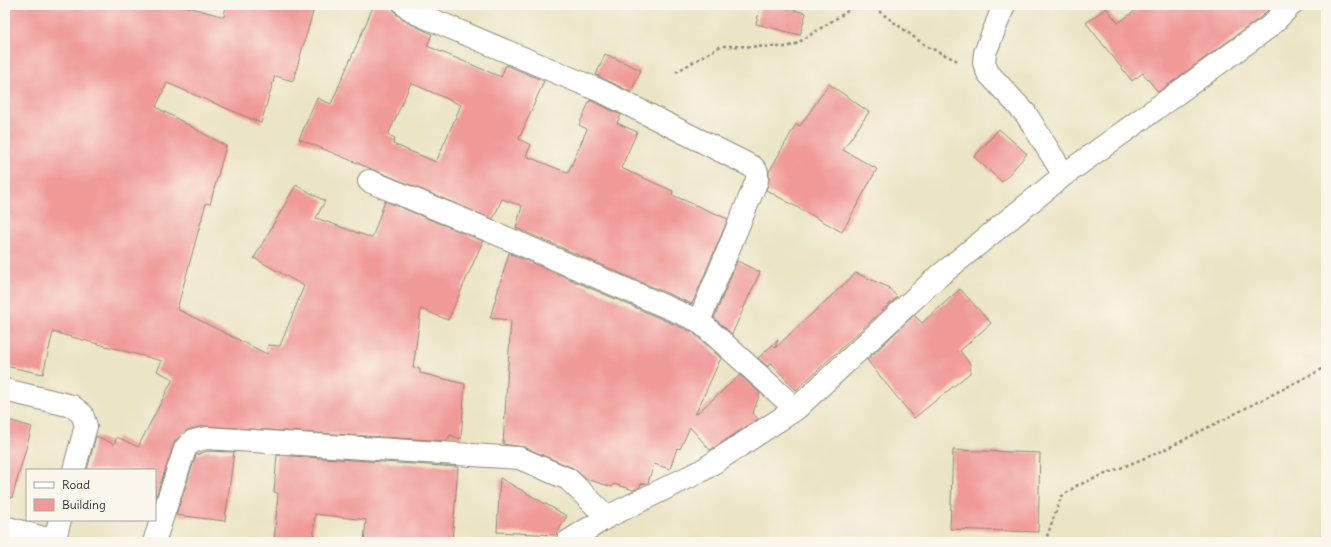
<svg xmlns="http://www.w3.org/2000/svg" width="1331" height="547" viewBox="0 0 1331 547" font-family="Delius,sans-serif">
  <rect width="100%" height="100%" fill="#fbf7ec"/>
  <filter id="ink" filterUnits="userSpaceOnUse"><feTurbulence type="fractalNoise" baseFrequency=".025" numOctaves="2"/><feDisplacementMap in="SourceGraphic" scale="8" xChannelSelector="R" yChannelSelector="G"/><feConvolveMatrix kernelMatrix="1 2 1 2 8 2 1 2 1" color-interpolation-filters="sRGB"/></filter>
  <filter id="wash" filterUnits="userSpaceOnUse"><feTurbulence type="fractalNoise" baseFrequency=".012" numOctaves="4" result="noise"/><feDisplacementMap in="SourceGraphic" scale="16" xChannelSelector="R" yChannelSelector="G"/><feGaussianBlur stdDeviation="0.9" result="paint"/><feColorMatrix in="noise" values="0 0 0 0 0 0 0 0 0 0 0 0 0 0 0 0 0 1.4 0 .05"/><feComposite in="paint" operator="in"/></filter>
  <g filter="url(#wash)">
    <rect width="100%" height="100%" fill="#ebe4c5"/>
    <g id="blocks">
      <path fill="#f09a98" fill-rule="evenodd" d="M 5,5 L 181,5 L 224,17 L 226,5 L 315,5 L 293,81 L 275,76 L 261,123 L 167,83 L 156,107 L 226,146 L 210,204 L 206,203 L 177,309 L 267,354 L 268,345 L 280,346 L 304,286 L 254,258 L 296,185 L 325,201 L 316,218 L 372,238 L 385,201 L 483,241 L 448,320 L 421,309 L 413,368 L 420,369 L 420,373 L 465,384 L 461,439 L 450,435 L 447,441 L 203,426 L 187,430 L 175,441 L 155,499 L 155,470 L 87,470 L 96,436 L 114,444 L 117,437 L 138,447 L 173,379 L 157,371 L 162,361 L 53,332 L 43,374 L 5,366 Z
        M 374,5 L 386,5 L 393,8 L 397,15 L 409,23 L 432,34 L 427,46 L 501,77 L 506,65 L 544,81 L 519,139 L 531,145 L 526,156 L 568,173 L 587,129 L 579,125 L 590,100 L 621,115 L 617,123 L 637,132 L 621,168 L 673,191 L 672,195 L 728,219 L 692,304 L 516,228 L 522,206 L 502,199 L 493,219 L 299,139 L 317,98 L 331,104 ZM 411,83 L 461,105 L 436,162 L 393,144 L 395,138 L 388,135 Z
        M 761,5 L 775,5 L 806,13 L 800,35 L 756,24 Z
        M 1143,5 L 1273,5 L 1261,17 L 1158,92 L 1143,73 L 1132,81 L 1086,23 L 1106,8 L 1118,23 Z
        M 605,54 L 641,70 L 631,92 L 596,75 Z
        M 829,84 L 869,112 L 843,150 L 877,169 L 842,232 L 766,190 L 769,180 L 769,172 L 796,124 L 800,126 Z
        M 999,129 L 1027,154 L 1002,182 L 974,157 Z
        M 509,253 L 692,332 L 721,358 L 695,415 L 740,375 L 760,393 L 753,413 L 758,419 L 710,450 L 690,427 L 680,449 L 677,448 L 670,469 L 654,464 L 648,483 L 641,484 L 640,487 L 634,490 L 614,484 L 612,487 L 586,479 L 573,468 L 524,447 L 503,444 L 511,320 L 490,318 Z
        M 737,261 L 760,272 L 732,334 L 714,318 Z
        M 856,273 L 888,287 L 897,297 L 796,390 L 770,362 L 768,367 L 758,358 L 778,340 L 775,348 Z
        M 960,289 L 991,323 L 960,351 L 970,364 L 970,373 L 914,418 L 867,360 L 914,315 L 922,323 Z
        M 5,419 L 32,427 L 12,498 L 5,497 Z
        M 953,450 L 1040,453 L 1038,532 L 950,529 Z
        M 207,451 L 234,452 L 225,521 L 176,515 L 196,455 Z
        M 277,455 L 458,467 L 452,542 L 364,542 L 366,520 L 315,514 L 313,542 L 274,542 L 278,493 L 274,492 Z
        M 500,478 L 567,516 L 556,535 L 497,532 Z"/>
    </g>
  </g>
  <g filter="url(#ink)">
    <use href="#blocks" fill-opacity="0" stroke="#8b8878" stroke-width="1"/>
    <g fill="none" stroke-linecap="round" stroke-linejoin="round">
      <defs>
        <path id="minor" d="M 405,5 L 416,13 L 603,92 L 753,167 L 757,172 L 757,180 L 699,321
          M 1004,5 L 985,53 L 984,63 L 988,73 L 1026,114 L 1064,175
          M 369,181 L 488,230 L 699,321 L 796,409
          M 5,390 L 72,406 L 82,414 L 86,426 L 74,470
          M 5,527 L 58,542
          M 54,541 L 60,520
          M 154,542 L 185,449 L 191,442 L 206,438 L 519,458 L 568,479 L 607,517
          M 567,542 L 607,517 L 701,471 L 796,409 L 934,280 L 1064,175 L 1269,27 L 1291,5"/>
      </defs>
      <use href="#minor" stroke="#8b8878" stroke-width="24"/>
      <path stroke="#8b8878" stroke-width="2.5" stroke-dasharray="3 3" stroke-linecap="butt" d="M 676,72 L 721,46 L 786,47 L 796,44 L 854,7 L 876,9 L 926,46 L 958,61
        M 1045,542 L 1061,497 L 1076,486 L 1162,451 L 1326,367"/>
      <use href="#minor" stroke="#fff" stroke-width="22"/>
    </g>
  </g>
  <rect width="1331" height="547" fill="none" stroke="#fbf7ec" stroke-width="20"/>
  <rect x="26" y="469" width="130" height="52" fill="#fbf7ec" stroke="#a8a59f"/>
  <rect x="34" y="482" width="20" height="6" fill="#ffffff" stroke="#a8a59f"/>
  <text x="62" y="489" font-size="12" fill="#2b2b2b">Road</text>
  <rect x="34" y="499" width="20" height="12" fill="#f09a98" stroke="#a8a59f"/>
  <text x="62" y="509" font-size="12" fill="#2b2b2b">Building</text>
</svg>
